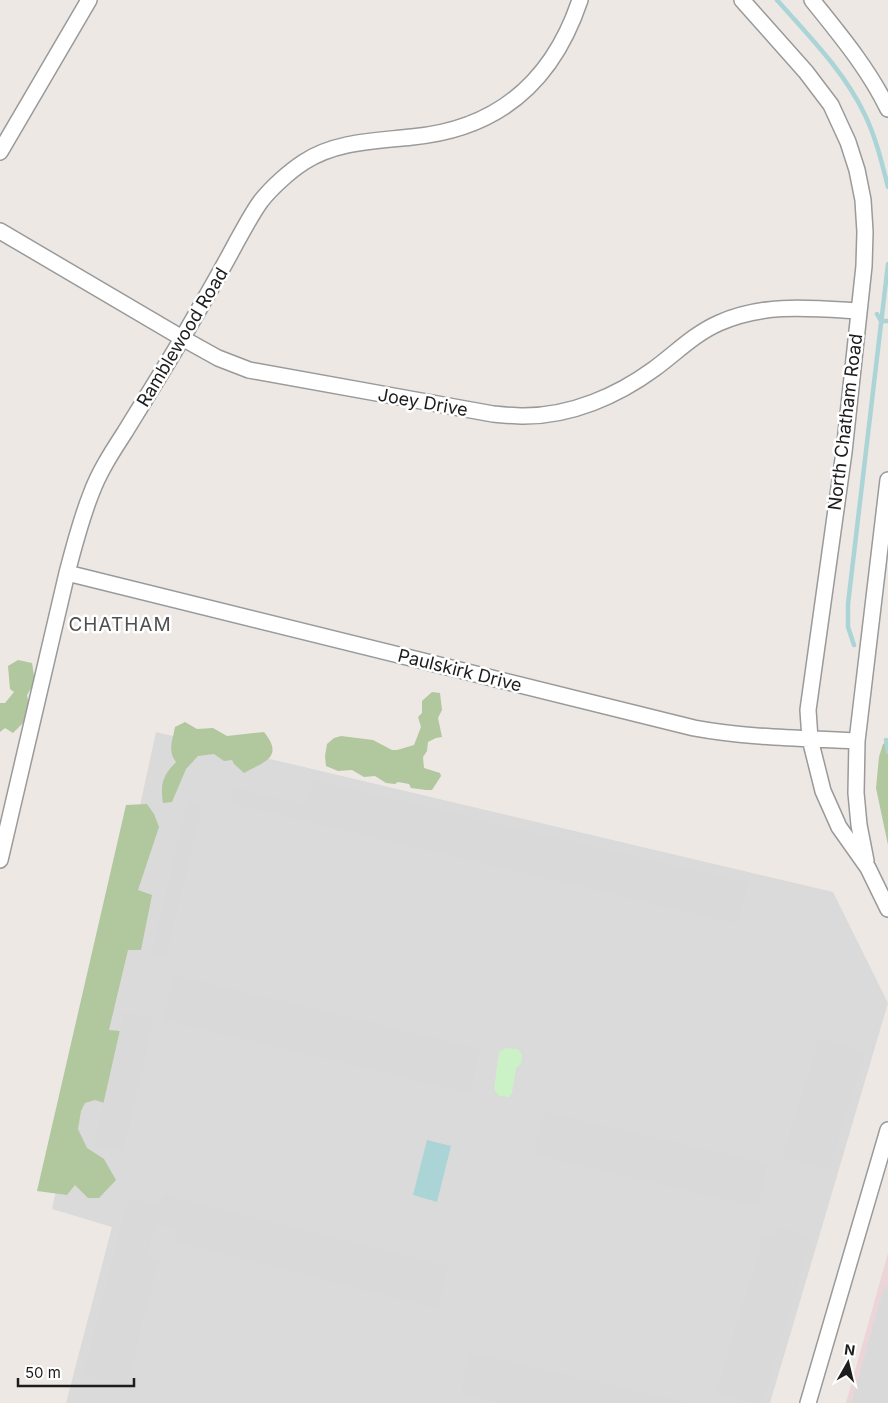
<svg xmlns="http://www.w3.org/2000/svg" width="888" height="1403" viewBox="0 0 888 1403" font-family="Inter,sans-serif">
  <rect width="100%" height="100%" fill="#ede8e4"/>
  <path fill="#dbdada" d="M 156,732 L 833,892 L 888,1003 L 770,1403 L 66,1403 L 112,1227 L 52,1209 Z"/>
  <path fill="#ecd5d8" d="M 888,1253 L 888,1403 L 846,1403 Z"/>
  <path fill="#b1c79e" d="M 18,660 L 32,663 L 35,682 L 27,695 L 31,715 L 13,733 L 5,728 L 0,732 L 0,703 L 5,703 L 14,692 L 10,689 L 8,666 Z
    M 432,692 L 440,693 L 442,710 L 438,718 L 442,737 L 436,738 L 428,742 L 427,751 L 423,757 L 424,768 L 440,773 L 441,776 L 432,790 L 426,790 L 411,788 L 409,784 L 398,782 L 395,784 L 386,783 L 375,776 L 364,777 L 352,770 L 338,771 L 326,766 L 325,756 L 327,744 L 334,738 L 341,736 L 373,740 L 392,750 L 397,750 L 414,745 L 421,727 L 418,717 L 422,713 L 422,701 Z
    M 185,722 L 197,729 L 213,728 L 227,736 L 264,732 C 285,758 263,762 244,773 L 234,764 L 232,760 L 224,761 L 214,754 L 198,756 L 186,769 L 172,802 L 163,803 C 160,784 163,775 176,762 C 167,751 173,739 175,727 Z
    M 888,742 L 888,845 L 876,788 L 879,757 L 883,744 Z
    M 147,804 L 154,814 L 159,827 L 138,890 L 152,895 L 141,950 L 128,950 L 109,1030 L 120,1031 L 129,1041 L 114,1106 L 95,1100 L 85,1103 L 81,1111 L 78,1129 L 87,1148 L 104,1159 L 116,1180 L 99,1198 L 88,1198 L 75,1185 L 67,1195 L 37,1191 L 126,805 Z"/>
  <path fill="#caf2c6" d="M 506,1048 L 518,1049 L 522,1055 L 521,1064 L 516,1068 L 512,1093 L 509,1097 L 499,1096 L 494,1089 L 499,1052 Z"/>
  <path fill="#d9d9d9" d="M 313,780 L 748,883 L 738,924 L 230,803 L 234,788 L 307,805 Z
    M 188,800 L 203,804 L 166,957 L 151,954 Z
    M 174,975 L 480,1049 L 470,1093 L 163,1020 Z
    M 124,1012 L 154,1019 L 123,1152 L 94,1145 Z
    M 819,1038 L 865,1052 L 829,1170 L 783,1157 Z
    M 544,1112 L 768,1164 L 758,1207 L 534,1155 Z
    M 164,1195 L 448,1266 L 438,1308 L 175,1242 L 178,1230 L 155,1224 L 147,1258 L 158,1261 L 127,1386 L 83,1375 L 128,1198 L 161,1206 Z
    M 778,1227 L 812,1238 L 762,1403 L 751,1403 L 716,1392 L 764,1235 L 775,1238 Z
    M 884,1287 L 888,1288 L 888,1403 L 851,1403 Z
    M 470,1352 L 685,1403 L 502,1403 L 461,1393 Z"/>
  <path fill="#aad4d6" d="M 427,1140 L 451,1146 L 437,1202 L 413,1195 Z"/>
  <g fill="none" stroke-linecap="round" stroke-linejoin="round">
    <path stroke="#aad4d6" stroke-width="4.5" d="M 777,0 C 809,36 844,71 865,115 C 876,138 882,163 888,187
      M 877,314 L 881,321 L 888,321
      M 854,645 L 848,627 L 848,604 L 888,264
      M 886,740 L 888,752"/>
    <defs>
      <path id="street" d="M 742,0 L 806,72 L 831,105 L 848,142 L 857,170 L 863,200 L 865,232 L 864,266 L 844,452 L 808,710 L 810,739 L 823,791 L 839,827 L 868,868 L 888,909
        M 812,0 C 840,35 868,68 888,109
        M 0,152 L 89,0
        M 0,231 L 182,338 L 218,358 L 249,370 L 493,414 C 504,415 514,416 524,416 C 571,416 617,396 654,369 C 676,353 694,334 719,323 C 764,303 810,308 858,311
        M 67,573 L 694,728 C 748,738 802,738 857,741
        M 0,860 L 67,573 C 74,546 81,519 91,494 C 99,472 112,452 125,432 C 144,401 164,369 183,337 C 201,306 219,275 236,243 C 244,229 252,213 261,201 C 272,187 290,171 304,162 C 336,141 377,141 412,137 C 499,129 553,81 580,0
        M 866,861 L 859,825 L 856,793 L 857,741 L 888,480
        M 808,1403 L 888,1130"/>
    </defs>
    <use href="#street" stroke="#9a9a9a" stroke-width="18"/>
    <use href="#street" stroke="#fff" stroke-width="15"/>
  </g>
  <g text-anchor="middle" dominant-baseline="central" stroke-width="5" stroke-linejoin="round" paint-order="stroke">
    <g font-size="18" fill="#1d1d1d" stroke="#fff">
      <text transform="translate(182 337) rotate(-59)">Ramblewood Road</text>
      <text transform="translate(423 402) rotate(10)">Joey Drive</text>
      <text transform="translate(845 422) rotate(-83)">North Chatham Road</text>
      <text transform="translate(460 670) rotate(14)">Paulskirk Drive</text>
    </g>
    <g font-size="19" letter-spacing="1" fill="#505050" stroke="#fff">
      <text x="120" y="624">CHATHAM</text>
    </g>
  </g>
  <g transform="translate(848 1363) rotate(8)" stroke="#ffffff" stroke-width="4" paint-order="stroke">
  <path d="M0-4L9 19L0 12L-9 19Z" fill="#1d1d1d"/>
  <text y="-8" font-size="14" font-weight="bold" text-anchor="middle" fill="#1d1d1d">N</text>
  </g>
  <path d="M18 1378v8h116v-8" fill="none" stroke="#1d1d1d" stroke-width="2.5"/>
  <text x="25" y="1378" font-size="15" fill="#1d1d1d" stroke="#ffffff" stroke-width="4" paint-order="stroke">50 m</text>
</svg>
